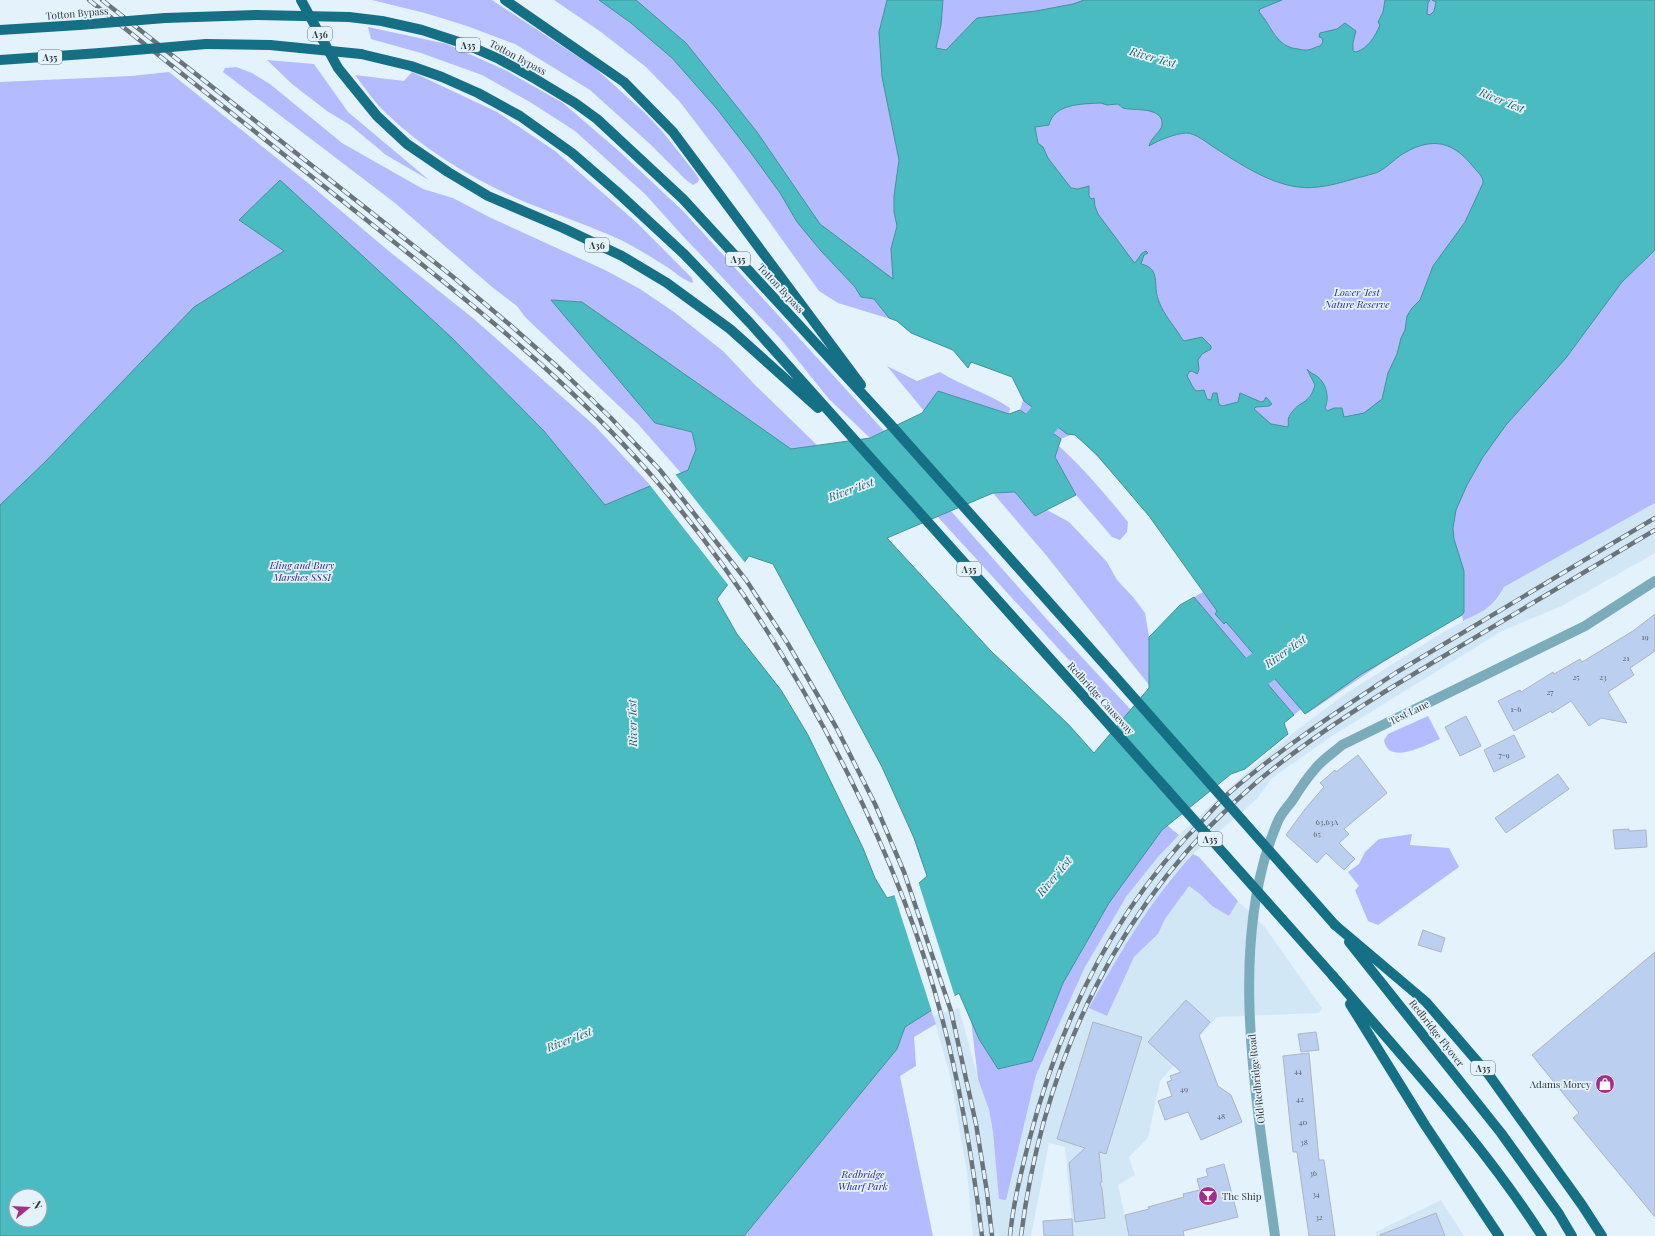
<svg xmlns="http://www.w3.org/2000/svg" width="1655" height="1236" viewBox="0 0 1655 1236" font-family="'Playfair Display',serif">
  <rect width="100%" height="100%" fill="#e4f2fc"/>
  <path fill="#d2e7f6" d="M 1655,503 L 1655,553 L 1562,606 L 1502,631 L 1332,736 L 1272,778 L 1257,799 L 1193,854 L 1168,881 L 1115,962 L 1090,1008 L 1107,1016 L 1134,957 L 1158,934 L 1165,919 L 1189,886 L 1200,894 L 1212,906 L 1229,916 L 1238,901 L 1264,926 L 1322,1008 L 1319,1013 L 1217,1017 L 1160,1081 L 1148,1138 L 1129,1157 L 1135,1175 L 1118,1185 L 1129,1236 L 1073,1236 L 1065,1147 L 1049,1143 L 1031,1236 L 973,1236 L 967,1172 L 950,1075 L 933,1016 L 959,1008 L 978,1079 L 989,1110 L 993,1132 L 1009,1185 L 1036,1075 L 1085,967 L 1126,897 L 1158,857 L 1179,835 L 1248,771 L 1293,733 L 1345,694 L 1440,634 L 1488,608 L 1499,598 L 1504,587 Z
    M 1441,1200 L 1464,1236 L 1377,1236 L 1376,1232 Z"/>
  <path fill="#b4bbfe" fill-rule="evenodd" d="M 372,0 L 492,0 L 595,68 L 644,112 L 662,131 L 696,174 L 699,179 L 698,182 L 693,185 L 686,180 L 650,144 L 590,90 L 515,44 L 467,26 L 425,13 Z
    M 554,0 L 1655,0 L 1655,503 L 1504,587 C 1494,607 1482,612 1463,621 L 1462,615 L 1464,612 L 1464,608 L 1308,713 L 1301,709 L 1294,715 L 1194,597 L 1205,591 L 1146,509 L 1075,433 L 1061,439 L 1020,410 L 1024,397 L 1012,375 L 911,333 L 897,321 L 838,303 L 819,291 L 735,174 L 680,102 L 646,67 L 601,32 Z
    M 368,27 L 447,44 L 505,70 L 563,103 L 621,153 L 683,211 L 884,431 L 870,438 L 829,399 L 780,338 L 681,234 L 645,194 L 575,131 L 530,102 L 482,75 L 421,53 L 371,39 Z
    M 267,60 L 314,64 L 348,112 L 429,180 L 386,155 L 350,125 L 327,111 L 292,84 Z
    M 236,67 L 252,73 L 270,84 L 342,143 L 423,189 L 453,198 L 489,217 L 605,270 L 640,289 L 674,312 L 724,352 L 755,385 L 818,446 L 791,449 L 438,1070 L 0,1236 L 0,82 L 131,76 L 169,72 L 308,183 L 390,252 L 474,319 L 595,426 L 651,486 L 681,473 L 638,424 L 525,317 L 517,306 L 492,287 L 395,203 L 223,72 L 225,68 ZM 16,1196 L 40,1196 L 40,1220 L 16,1220 Z
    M 412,72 L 497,112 L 555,151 L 637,223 L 692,278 L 693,283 C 683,280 676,273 667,267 C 653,258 638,249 623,241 C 591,226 557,215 525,202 C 474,180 425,151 386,113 C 374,102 365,88 355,75 L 404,81 Z
    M 887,366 L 917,381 L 940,372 C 962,386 988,393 1010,408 L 1009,414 L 938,391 L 924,411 Z
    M 1059,446 C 1084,469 1106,495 1128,522 L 1127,532 L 1120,540 L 1112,537 L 1076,495 L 1055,457 Z
    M 1015,492 L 1035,516 L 1047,510 L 1069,522 L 1107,562 L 1117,580 L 1133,597 L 1145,613 L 1149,637 L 1149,685 L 1046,555 L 993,493 Z
    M 951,511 L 1051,624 L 1131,710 L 1123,719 L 937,516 Z
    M 1428,716 L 1440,739 C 1426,745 1388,766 1384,740 L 1388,734 Z
    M 1167,825 L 1179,835 L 1158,857 L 1126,897 L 1085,967 L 1036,1075 L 1006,1200 L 999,1199 L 993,1132 L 989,1110 L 978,1079 L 971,1020 L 960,992 Z
    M 1412,834 L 1410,845 L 1449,848 L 1459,867 L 1378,925 L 1368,921 L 1355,890 L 1359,886 L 1348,872 L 1359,864 L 1365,852 L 1379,839 Z
    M 1193,854 L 1199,857 L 1238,901 L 1229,916 L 1212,906 L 1200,894 L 1189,886 L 1165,919 L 1158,934 L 1134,957 L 1107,1016 L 1089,1008 C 1119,954 1151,899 1193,854 Z
    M 931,1010 L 936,1024 L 914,1037 L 916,1066 L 900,1076 L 933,1236 L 744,1236 L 897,1049 L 905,1027 Z"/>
  <path fill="#4abbc1" stroke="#429398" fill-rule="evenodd" d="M 599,0 L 636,0 L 686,43 L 757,132 L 820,224 L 893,279 L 891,249 L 897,226 L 894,212 L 894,196 L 899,160 L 882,77 L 879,32 L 887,0 L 943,0 L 941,25 L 936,48 L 946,50 L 977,18 L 1036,11 L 1073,4 L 1084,0 L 1282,0 L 1260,9 L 1259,12 C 1272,26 1276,48 1299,49 C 1301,50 1305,50 1308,50 C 1313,49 1315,47 1320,46 L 1323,42 L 1322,38 L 1319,37 L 1320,33 L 1337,29 L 1345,23 L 1356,31 L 1353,42 L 1353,51 L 1356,52 C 1369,48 1375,36 1380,25 L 1378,22 L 1383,12 L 1385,0 L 1430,0 L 1428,3 L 1427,14 L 1430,15 L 1434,11 L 1436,2 L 1432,0 L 1655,0 L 1655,250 L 1622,282 L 1566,358 L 1506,425 L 1483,457 L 1467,485 L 1456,510 L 1453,528 L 1454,539 L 1464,571 L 1464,612 L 1462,615 L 1360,675 L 1305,714 L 1226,622 L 1224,624 L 1215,614 L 1217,611 L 1149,516 L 1097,455 L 1075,435 L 1067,434 L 1024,401 L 1012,377 L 971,362 L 968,368 L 953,350 L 911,333 L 897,321 L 889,318 L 874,299 L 861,297 L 855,287 L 821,251 L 797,222 L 780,193 L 751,153 L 717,109 L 672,58 L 631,23 ZM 1101,103 L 1107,105 L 1118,104 C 1119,105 1122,107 1123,108 C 1132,111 1164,106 1162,125 C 1161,132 1151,137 1149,146 C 1159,140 1174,134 1186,133 C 1196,133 1207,143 1215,148 C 1245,167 1281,192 1318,187 C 1336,185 1348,180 1365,176 C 1370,174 1375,174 1380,171 C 1387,167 1394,160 1401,155 C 1428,138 1450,139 1471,164 C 1475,170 1484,176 1483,183 L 1465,222 L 1433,266 L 1420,300 L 1412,308 L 1407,316 L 1405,330 L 1401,338 L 1397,354 L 1388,373 L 1382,399 L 1364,413 L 1344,417 L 1342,408 L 1334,408 L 1327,411 L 1325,408 C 1330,397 1326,381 1315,375 C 1312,373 1310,373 1307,369 L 1315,385 C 1309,406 1300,399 1290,415 C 1287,419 1289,423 1288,427 L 1271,424 L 1254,409 L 1256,407 L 1269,406 L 1272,404 L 1266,397 L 1264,401 L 1261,402 L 1240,393 L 1238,402 L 1222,406 L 1219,404 L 1217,393 L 1213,393 L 1211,400 L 1207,399 L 1204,390 L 1197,391 L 1194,389 L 1187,376 L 1189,372 L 1192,371 L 1197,374 L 1199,370 L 1198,360 L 1202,354 L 1211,349 L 1211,346 L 1202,337 L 1184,341 C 1181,338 1180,335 1177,331 C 1170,321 1162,311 1158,299 C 1153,285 1161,268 1141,264 L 1144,255 L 1148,253 L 1146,251 L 1142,253 L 1135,263 L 1133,261 L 1098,214 L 1095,206 L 1094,198 L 1091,199 L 1089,196 L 1089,186 L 1078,189 L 1071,188 L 1048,158 L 1043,147 L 1038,143 L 1035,127 L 1049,125 C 1054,103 1083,104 1101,103 Z
    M 280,180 L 451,337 L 544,431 L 605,505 L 688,470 L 696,449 L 692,432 L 655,423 L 551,300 L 582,302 L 791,449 L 870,438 L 922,413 L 938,391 L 1009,414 L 1020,410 L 1061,439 L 1055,457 L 1076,495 L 1035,516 L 1015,492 L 993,493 L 887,538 L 991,651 L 1069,725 L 1094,753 L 1149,688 L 1149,637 L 1180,605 L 1194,597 L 1294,715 L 1284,723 L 1288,734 L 1245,769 L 1231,774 L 1162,830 L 1109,903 L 1063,983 L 1032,1061 L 998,1069 L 979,1039 L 959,993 L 905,1027 L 897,1049 L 744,1236 L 0,1236 L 0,505 L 45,462 L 194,307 L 284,251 L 239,220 ZM 749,556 L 773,564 L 882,767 L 914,838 L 927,876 L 910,891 L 887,898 L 875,878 L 863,848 L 808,735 L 781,690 L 737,634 L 717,599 ZM 16,1196 L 40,1196 L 40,1220 L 16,1220 Z"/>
  <path fill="#e4f2fc" d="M 675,474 L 746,564 L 729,586 L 649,484 Z
    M 918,881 L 955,997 L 932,1012 L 894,894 L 909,889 Z"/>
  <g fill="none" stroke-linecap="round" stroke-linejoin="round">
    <path stroke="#4abbc1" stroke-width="34" d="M 1006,452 L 1015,453 L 1058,402 L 1045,379
      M 1223,703 L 1257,671 L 1301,640"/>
  </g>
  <path fill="#bbcff0" stroke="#adb5c2" d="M 1655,614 L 1655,651 L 1630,668 L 1634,675 L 1608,692 L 1627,723 L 1601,718 L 1589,726 L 1571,701 L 1552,713 L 1551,711 L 1514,731 L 1498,701 L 1520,690 L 1521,692 L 1553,672 L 1554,674 L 1580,659 L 1582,662 L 1633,631 Z
    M 1466,716 L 1481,746 L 1460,756 L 1445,727 Z
    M 1514,735 L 1525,757 L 1494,772 L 1484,750 Z
    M 1358,755 L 1387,793 L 1344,829 L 1349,834 L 1339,843 L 1355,859 L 1344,870 L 1326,853 L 1317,863 L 1286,835 L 1305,809 L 1324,787 L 1320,783 L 1335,770 L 1336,772 Z
    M 1558,774 L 1569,789 L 1506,833 L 1495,818 Z
    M 1629,829 L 1629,831 L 1646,830 L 1647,847 L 1615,849 L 1613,830 Z
    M 1423,930 L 1445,938 L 1441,952 L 1418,945 Z
    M 1655,952 L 1655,1217 L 1573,1118 L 1579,1113 L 1532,1055 Z
    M 1186,1000 L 1210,1022 L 1199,1035 L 1218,1086 L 1231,1095 L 1242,1122 L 1201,1140 L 1188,1112 L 1165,1120 L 1158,1101 L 1172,1096 L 1167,1082 L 1172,1080 L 1170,1076 L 1181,1072 L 1148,1042 Z
    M 1093,1022 L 1142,1037 L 1106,1154 L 1099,1152 L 1102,1182 L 1100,1183 L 1102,1189 L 1105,1218 L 1075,1222 L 1069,1163 L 1085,1148 L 1057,1139 Z
    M 1316,1032 L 1319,1050 L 1301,1052 L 1298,1034 Z
    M 1309,1053 L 1319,1160 L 1324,1160 L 1335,1236 L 1309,1236 L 1297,1152 L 1293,1152 L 1283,1056 Z
    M 1224,1164 L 1238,1217 L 1183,1231 L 1184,1236 L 1129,1236 L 1125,1215 L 1149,1209 L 1148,1207 L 1184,1197 L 1183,1194 L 1200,1190 L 1197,1179 L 1208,1176 L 1206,1169 Z
    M 1436,1213 L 1445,1236 L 1380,1236 L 1380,1235 Z
    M 1072,1219 L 1073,1236 L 1044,1236 L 1043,1221 Z"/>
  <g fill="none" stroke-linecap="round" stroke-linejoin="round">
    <path stroke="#7bacbc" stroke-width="10" d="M 1275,1236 C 1258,1108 1225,943 1278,821 C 1281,814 1287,807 1292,801 C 1299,790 1306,779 1315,769 C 1322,760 1333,753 1342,745 L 1585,626 L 1655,581"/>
    <path stroke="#157086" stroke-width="10" d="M 301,0 L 338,68 L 377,116 L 407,144 L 448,172 L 488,196 L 563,228 L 622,256 L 667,283 L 730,329 L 818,408
      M 505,0 L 624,82 L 673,132 L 861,385
      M 349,17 L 382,21 L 422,30 L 465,44 L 499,59 L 532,77 L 575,103 L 597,119 L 683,199 L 890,424 L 1113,674
      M 165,18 L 257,15
      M 0,30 L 79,25
      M 206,44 L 270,45
      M 361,54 L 411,66 L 442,77 L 478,93 L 520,116 L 572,153 L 616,191 L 685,255 L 750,323 L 1088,701
      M 0,60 L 100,53
      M 1335,925 L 1426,1002 L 1489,1075 L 1582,1205 L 1602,1236
      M 1349,942 L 1501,1133 L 1559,1214 L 1572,1236
      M 1333,976 C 1405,1060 1482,1142 1542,1236
      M 1350,1004 L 1425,1125 L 1499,1236"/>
    <defs>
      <path id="rail" d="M 89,0 C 182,74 276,148 369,222 C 468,301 569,380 652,476 C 731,566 794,667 848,774 C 887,852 920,933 942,1018 C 961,1089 973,1162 982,1236
        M 102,0 L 452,276 L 509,324 L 560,369 L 611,418 L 660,470 L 746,580 L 788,644 L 836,727 L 875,804 L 904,872 L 951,1011 L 976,1124 L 987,1192 L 992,1236
        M 1010,1236 C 1013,1204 1021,1173 1029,1141 C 1060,1021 1115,907 1204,819 C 1212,810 1220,801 1229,793 C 1281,748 1340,710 1397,672 L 1655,518
        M 1021,1236 C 1044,1057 1120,899 1258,781 C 1317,732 1383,692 1449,653 C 1518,612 1586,571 1655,530"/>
    </defs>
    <use href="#rail" stroke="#6b747a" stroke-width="4.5"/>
    <use href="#rail" stroke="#e4f2fc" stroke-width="3" stroke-dasharray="9" stroke-linecap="butt"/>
    <path stroke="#157086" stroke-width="10" d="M 257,15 L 349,17
      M 79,25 L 165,18
      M 270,45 L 361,54
      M 100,53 L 206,44
      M 1113,674 L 1335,925
      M 1088,701 L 1333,976"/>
  </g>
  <defs>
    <symbol id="shop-disc" viewBox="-11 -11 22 22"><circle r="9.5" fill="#a42f88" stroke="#e4f2fc"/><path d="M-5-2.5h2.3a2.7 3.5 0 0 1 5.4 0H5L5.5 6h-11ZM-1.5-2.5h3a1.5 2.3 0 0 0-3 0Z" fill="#fff"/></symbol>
    <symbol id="bar-disc" viewBox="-11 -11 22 22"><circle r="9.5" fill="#a42f88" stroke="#e4f2fc"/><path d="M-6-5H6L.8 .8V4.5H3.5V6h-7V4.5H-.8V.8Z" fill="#fff"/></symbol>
  </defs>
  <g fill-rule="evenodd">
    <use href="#shop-disc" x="1594" y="1073" width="22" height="22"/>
    <use href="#bar-disc" x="1197" y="1185" width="22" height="22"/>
  </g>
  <g text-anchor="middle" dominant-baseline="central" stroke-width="3.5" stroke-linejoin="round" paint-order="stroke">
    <g font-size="8" fill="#535c68">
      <text x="1645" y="636">19</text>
      <text x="1626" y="657">21</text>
      <text x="1576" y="676">25</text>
      <text x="1603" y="676">23</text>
      <text x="1550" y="691">27</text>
      <text x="1516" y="708">1-6</text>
      <text x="1504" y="754">7-9</text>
      <text x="1327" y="821">63,63A</text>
      <text x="1317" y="833">65</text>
      <text x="1298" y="1070">44</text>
      <text x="1184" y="1088">49</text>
      <text x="1300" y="1098">42</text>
      <text x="1221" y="1115">48</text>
      <text x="1303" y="1121">40</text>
      <text x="1304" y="1141">38</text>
      <text x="1313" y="1172">36</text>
      <text x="1316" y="1193">34</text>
      <text x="1319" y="1216">32</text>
    </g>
    <g fill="#e4f2fc" stroke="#666e74" stroke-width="1">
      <rect x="308" y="27" width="24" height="14" rx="3"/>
      <rect x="456" y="38" width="24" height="14" rx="3"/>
      <rect x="38" y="50" width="24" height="14" rx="3"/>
      <rect x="585" y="238" width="24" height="14" rx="3"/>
      <rect x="726" y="252" width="24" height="14" rx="3"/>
      <rect x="957" y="562" width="24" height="14" rx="3"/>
      <rect x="1198" y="832" width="24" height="14" rx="3"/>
      <rect x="1471" y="1061" width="24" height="14" rx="3"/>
    </g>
    <g font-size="9" font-weight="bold" fill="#30363a">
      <text x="320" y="34">A36</text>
      <text x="468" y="45">A35</text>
      <text x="50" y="57">A35</text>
      <text x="597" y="245">A36</text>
      <text x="738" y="259">A35</text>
      <text x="969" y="569">A35</text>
      <text x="1210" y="839">A35</text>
      <text x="1483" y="1068">A35</text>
    </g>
    <g font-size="10" fill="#30363a" stroke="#e4f2fc">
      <text transform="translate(77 13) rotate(-5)">Totton Bypass</text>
      <text transform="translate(518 57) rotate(28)">Totton Bypass</text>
      <text transform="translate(781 288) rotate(47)">Totton Bypass</text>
      <text transform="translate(1101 698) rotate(48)">Redbridge Causeway</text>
      <text transform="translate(1409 712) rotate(-26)">Test Lane</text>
      <text transform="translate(1437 1033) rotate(52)">Redbridge Flyover</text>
      <text transform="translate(1256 1079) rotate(-96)">Old Redbridge Road</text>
    </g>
    <g font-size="10" font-style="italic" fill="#2f2587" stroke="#e4f2fc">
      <text x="1357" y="292">Lower Test<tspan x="1357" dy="12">Nature Reserve</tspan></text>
      <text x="302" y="565">Eling and Bury<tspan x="302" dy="12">Marshes SSSI</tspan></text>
      <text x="863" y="1174">Redbridge<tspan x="863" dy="12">Wharf Park</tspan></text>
    </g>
    <g font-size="10" fill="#30363a" stroke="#e4f2fc" text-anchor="end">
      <text x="1591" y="1084">Adams Morey</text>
      <text x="1222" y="1196" text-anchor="start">The Ship</text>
    </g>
    <g font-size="11" font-style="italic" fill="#1c5b5e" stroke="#e4f2fc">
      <text transform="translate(1153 57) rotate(16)">River Test</text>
      <text transform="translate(1502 100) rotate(22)">River Test</text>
      <text transform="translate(851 489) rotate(-20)">River Test</text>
      <text transform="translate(1285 651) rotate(-35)">River Test</text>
      <text transform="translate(632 723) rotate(-91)">River Test</text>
      <text transform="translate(1054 876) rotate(-50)">River Test</text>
      <text transform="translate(569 1039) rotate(-21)">River Test</text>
    </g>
  </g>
  <g transform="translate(28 1208) rotate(72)"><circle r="19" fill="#e4f2fc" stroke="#9ca7ae"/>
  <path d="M0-3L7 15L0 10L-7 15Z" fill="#a42f88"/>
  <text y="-6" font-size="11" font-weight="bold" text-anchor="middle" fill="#30363a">N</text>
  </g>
</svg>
